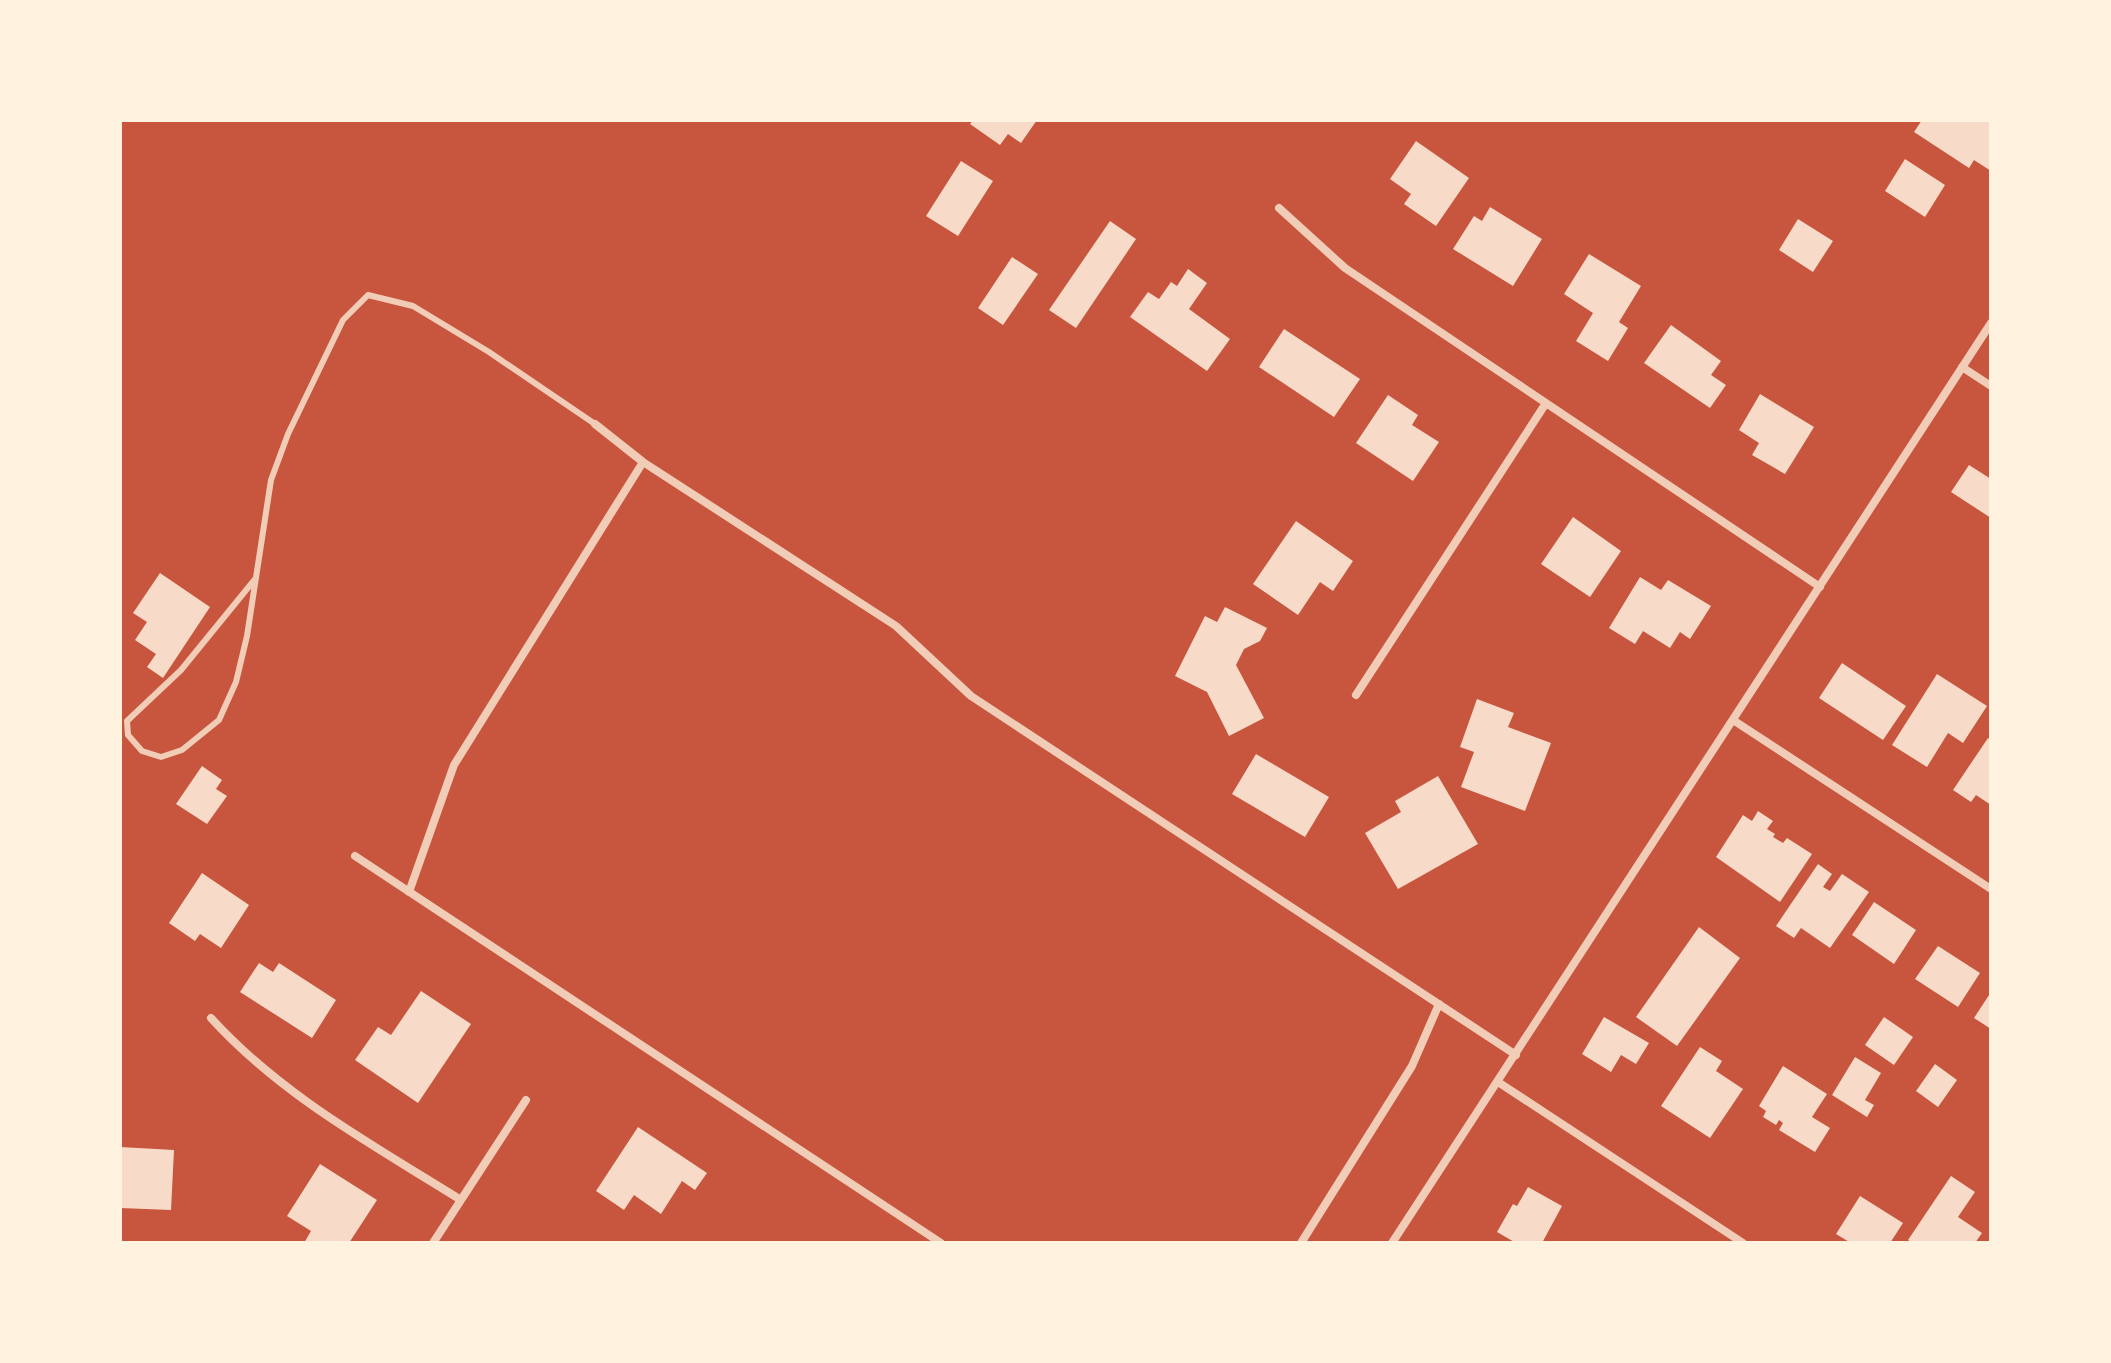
<svg xmlns="http://www.w3.org/2000/svg" width="2111" height="1363" viewBox="0 0 2111 1363" font-family="'Source Serif 4',serif">
  <rect width="100%" height="100%" fill="#c8553d"/>
  <path fill="#f7dbc8" d="M 973,120 L 1037,120 L 1021,143 L 1008,134 L 1000,145 L 970,124 Z
    M 1922,120 L 1991,120 L 1991,171 L 1974,160 L 1969,168 L 1914,132 Z
    M 1416,141 L 1469,178 L 1436,226 L 1404,204 L 1411,194 L 1390,179 Z
    M 1905,159 L 1945,185 L 1925,217 L 1885,191 Z
    M 961,161 L 993,181 L 958,236 L 926,216 Z
    M 1490,207 L 1542,239 L 1513,286 L 1453,249 L 1474,216 L 1482,221 Z
    M 1798,219 L 1833,241 L 1813,272 L 1779,250 Z
    M 1110,221 L 1136,239 L 1076,328 L 1049,310 Z
    M 1589,254 L 1641,286 L 1619,322 L 1628,328 L 1608,361 L 1576,341 L 1593,313 L 1564,294 Z
    M 1012,257 L 1038,274 L 1003,325 L 978,308 Z
    M 1188,269 L 1207,283 L 1189,309 L 1230,339 L 1207,371 L 1130,317 L 1148,292 L 1159,299 L 1171,282 L 1177,286 Z
    M 1671,325 L 1721,361 L 1711,375 L 1726,385 L 1710,408 L 1644,363 Z
    M 1284,329 L 1360,379 L 1334,417 L 1259,367 Z
    M 1760,394 L 1814,427 L 1785,474 L 1752,455 L 1759,443 L 1739,430 Z
    M 1388,395 L 1418,415 L 1412,425 L 1439,442 L 1413,481 L 1356,443 Z
    M 1969,465 L 1991,479 L 1991,518 L 1951,492 Z
    M 1573,517 L 1621,551 L 1590,597 L 1541,564 Z
    M 1296,521 L 1353,561 L 1333,591 L 1320,582 L 1298,615 L 1253,584 Z
    M 160,573 L 210,607 L 163,678 L 147,667 L 156,654 L 135,640 L 147,622 L 133,613 Z
    M 1640,577 L 1661,590 L 1668,580 L 1711,606 L 1690,639 L 1680,632 L 1670,648 L 1643,631 L 1635,644 L 1609,628 Z
    M 1225,607 L 1267,628 L 1260,641 L 1244,649 L 1236,665 L 1264,718 L 1229,736 L 1207,692 L 1175,676 L 1205,616 L 1217,622 Z
    M 1842,663 L 1906,706 L 1883,740 L 1819,698 Z
    M 1937,674 L 1987,706 L 1963,743 L 1948,733 L 1927,767 L 1892,745 Z
    M 1477,699 L 1514,713 L 1508,727 L 1551,743 L 1525,811 L 1461,787 L 1474,752 L 1460,747 Z
    M 1988,738 L 1991,740 L 1991,805 L 1976,795 L 1971,802 L 1953,790 Z
    M 1256,754 L 1329,797 L 1305,837 L 1232,794 Z
    M 202,766 L 222,780 L 216,789 L 227,796 L 207,824 L 176,804 Z
    M 1438,776 L 1478,844 L 1398,889 L 1365,833 L 1401,812 L 1395,801 Z
    M 1758,811 L 1773,821 L 1767,829 L 1775,834 L 1773,837 L 1783,843 L 1787,838 L 1812,854 L 1780,902 L 1716,857 L 1743,815 L 1752,821 Z
    M 1818,864 L 1832,874 L 1823,887 L 1830,891 L 1842,874 L 1869,892 L 1830,948 L 1801,928 L 1794,938 L 1776,926 Z
    M 202,873 L 249,905 L 221,948 L 200,934 L 195,941 L 169,923 Z
    M 1874,902 L 1916,930 L 1894,964 L 1852,935 Z
    M 1699,927 L 1740,958 L 1677,1046 L 1636,1017 Z
    M 1938,946 L 1980,973 L 1958,1007 L 1915,979 Z
    M 259,963 L 273,972 L 279,963 L 336,1000 L 312,1038 L 240,992 Z
    M 421,991 L 471,1024 L 418,1103 L 355,1060 L 378,1027 L 391,1035 Z
    M 1991,992 L 1991,1029 L 1974,1018 Z
    M 1604,1017 L 1649,1043 L 1636,1064 L 1621,1055 L 1611,1072 L 1582,1054 Z
    M 1884,1017 L 1913,1037 L 1894,1065 L 1865,1045 Z
    M 1700,1047 L 1722,1061 L 1716,1071 L 1743,1089 L 1710,1138 L 1661,1106 Z
    M 1855,1057 L 1881,1073 L 1865,1100 L 1874,1105 L 1867,1117 L 1832,1095 Z
    M 1935,1064 L 1957,1080 L 1938,1107 L 1916,1091 Z
    M 1783,1066 L 1827,1094 L 1812,1117 L 1830,1128 L 1815,1152 L 1779,1130 L 1783,1123 L 1779,1120 L 1776,1125 L 1763,1117 L 1766,1111 L 1759,1106 Z
    M 638,1127 L 707,1173 L 695,1190 L 682,1181 L 661,1214 L 634,1195 L 624,1210 L 596,1191 Z
    M 120,1147 L 174,1150 L 171,1210 L 120,1208 Z
    M 320,1164 L 377,1200 L 349,1243 L 304,1243 L 311,1231 L 287,1216 Z
    M 1951,1176 L 1975,1192 L 1958,1217 L 1982,1233 L 1975,1243 L 1913,1243 L 1908,1240 Z
    M 1528,1187 L 1562,1206 L 1542,1243 L 1516,1243 L 1497,1232 L 1513,1204 L 1517,1206 Z
    M 1860,1196 L 1903,1223 L 1890,1243 L 1851,1243 L 1836,1234 Z"/>
  <g fill="none" stroke-linecap="round" stroke-linejoin="round">
    <path stroke="#f1ccb7" stroke-width="6" d="M 256,578 L 181,670 L 127,721 L 128,735 L 142,751 L 161,757 L 182,750 L 219,720 L 236,682 L 247,636 L 271,480 L 288,434 L 343,320 L 368,295 L 413,306 L 489,352 L 595,424"/>
    <path stroke="#f1ccb7" stroke-width="8" d="M 1279,208 L 1345,268 L 1820,587
      M 1962,367 L 1991,386
      M 595,424 L 643,462 L 896,626 L 971,696 L 1516,1055
      M 1356,695 L 1546,403
      M 1733,720 L 1991,889
      M 355,856 L 941,1243
      M 409,892 L 454,765 L 643,462
      M 211,1018 C 282,1096 373,1145 461,1200
      M 1498,1082 L 1743,1243
      M 433,1243 L 526,1100
      M 1301,1243 L 1412,1066 L 1439,1004
      M 1392,1243 L 1991,323"/>
  </g>
  <rect width="2111" height="1363" fill="none" stroke="#fff3e0" stroke-width="244"/>
</svg>
